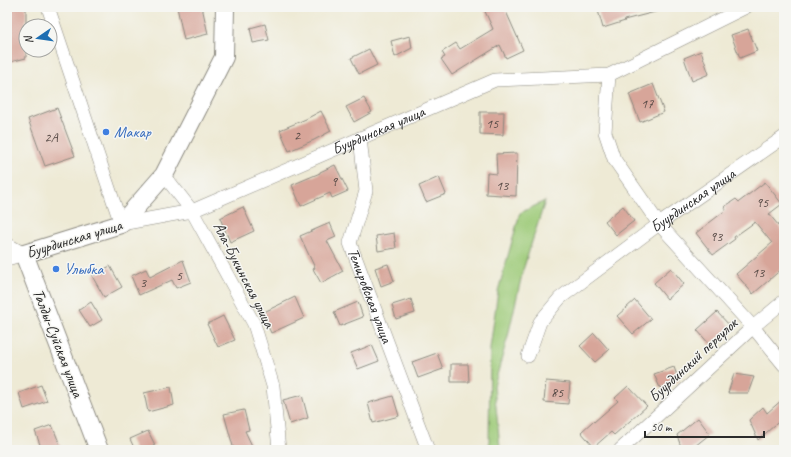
<svg xmlns="http://www.w3.org/2000/svg" width="791" height="457" viewBox="0 0 791 457" font-family="Caveat,sans-serif">
  <rect width="100%" height="100%" fill="#f6f6f2"/>
  <filter id="ink" filterUnits="userSpaceOnUse"><feTurbulence type="fractalNoise" baseFrequency=".025" numOctaves="2"/><feDisplacementMap in="SourceGraphic" scale="8" xChannelSelector="R" yChannelSelector="G"/><feConvolveMatrix kernelMatrix="1 2 1 2 8 2 1 2 1" color-interpolation-filters="sRGB"/></filter>
  <filter id="wash" filterUnits="userSpaceOnUse"><feTurbulence type="fractalNoise" baseFrequency=".012" numOctaves="4" result="noise"/><feDisplacementMap in="SourceGraphic" scale="16" xChannelSelector="R" yChannelSelector="G"/><feGaussianBlur stdDeviation="0.9" result="paint"/><feColorMatrix in="noise" values="0 0 0 0 0 0 0 0 0 0 0 0 0 0 0 0 0 1.4 0 .05"/><feComposite in="paint" operator="in"/></filter>
  <g filter="url(#wash)">
    <rect width="100%" height="100%" fill="#eeead5"/>
    <path fill="#9dca78" stroke="#647a52" d="M 545,201 L 523,270 L 508,336 L 494,386 L 500,448 L 501,450 L 489,450 L 490,348 L 498,291 L 520,213 Z"/>
    <g id="blocks">
      <path fill="#d7a599" d="M 7,7 L 26,7 L 26,58 L 10,62 L 7,51 Z
        M 177,7 L 202,7 L 208,34 L 184,40 Z
        M 483,7 L 504,7 L 523,50 L 506,58 L 500,45 L 452,75 L 441,59 L 445,57 L 442,52 L 456,43 L 460,49 L 493,29 Z
        M 597,7 L 658,7 L 659,11 L 624,20 L 625,21 L 603,28 Z
        M 265,24 L 269,40 L 253,43 L 250,28 Z
        M 748,29 L 757,51 L 740,58 L 731,35 Z
        M 410,36 L 412,48 L 395,57 L 391,41 Z
        M 369,49 L 377,65 L 359,74 L 351,58 Z
        M 701,51 L 709,74 L 692,81 L 684,58 Z
        M 653,84 L 664,112 L 640,122 L 629,94 Z
        M 364,98 L 372,112 L 354,122 L 346,107 Z
        M 57,108 L 75,156 L 45,166 L 28,119 Z
        M 321,111 L 331,131 L 314,140 L 289,151 L 280,130 L 306,119 Z
        M 480,112 L 504,112 L 503,135 L 480,134 Z
        M 517,153 L 516,196 L 486,194 L 487,173 L 497,174 L 496,154 Z
        M 335,165 L 348,191 L 332,198 L 330,193 L 301,206 L 292,185 L 320,173 L 320,172 Z
        M 439,177 L 446,194 L 426,202 L 419,186 Z
        M 765,182 L 782,204 L 769,214 L 784,232 L 784,267 L 753,294 L 736,274 L 772,243 L 755,222 L 734,237 L 735,239 L 713,255 L 696,233 L 726,210 L 724,207 L 736,199 L 739,202 Z
        M 623,206 L 634,221 L 616,235 L 605,221 Z
        M 243,207 L 254,231 L 230,242 L 220,218 Z
        M 330,223 L 336,237 L 327,241 L 343,271 L 321,283 L 313,269 L 315,268 L 300,236 Z
        M 394,233 L 396,248 L 378,251 L 376,236 Z
        M 183,260 L 191,282 L 176,288 L 172,280 L 139,295 L 131,276 L 146,269 L 150,277 Z
        M 388,264 L 394,281 L 381,286 L 375,268 Z
        M 110,266 L 122,287 L 104,297 L 92,276 Z
        M 671,268 L 684,284 L 667,299 L 654,283 Z
        M 295,297 L 304,318 L 271,333 L 262,313 Z
        M 411,299 L 415,313 L 396,319 L 392,305 Z
        M 635,300 L 651,319 L 633,334 L 617,316 Z
        M 91,302 L 102,320 L 90,327 L 79,310 Z
        M 358,302 L 363,317 L 340,326 L 334,312 Z
        M 717,312 L 731,327 L 710,345 L 697,330 Z
        M 223,316 L 235,340 L 218,347 L 207,324 Z
        M 594,333 L 609,350 L 595,362 L 580,346 Z
        M 372,345 L 379,361 L 358,369 L 351,353 Z
        M 437,353 L 443,369 L 418,378 L 412,362 Z
        M 451,364 L 468,364 L 469,382 L 451,382 Z
        M 674,367 L 679,381 L 660,388 L 654,374 Z
        M 734,374 L 754,377 L 748,393 L 728,393 Z
        M 546,381 L 570,383 L 568,404 L 544,402 Z
        M 41,385 L 47,401 L 24,409 L 19,393 Z
        M 628,386 L 647,406 L 614,435 L 611,432 L 594,447 L 581,432 L 593,421 L 594,422 L 618,401 L 615,398 Z
        M 171,387 L 174,405 L 148,412 L 144,393 Z
        M 302,395 L 308,418 L 290,424 L 283,400 Z
        M 393,396 L 399,416 L 373,423 L 368,403 Z
        M 784,398 L 784,417 L 758,440 L 749,420 L 763,407 L 767,413 Z
        M 244,410 L 249,430 L 245,431 L 254,450 L 234,450 L 224,414 Z
        M 698,418 L 710,434 L 690,450 L 682,450 L 677,435 Z
        M 52,425 L 62,450 L 42,450 L 35,431 Z
        M 148,431 L 155,445 L 145,450 L 135,450 L 130,439 Z"/>
    </g>
  </g>
  <g filter="url(#ink)">
    <use href="#blocks" fill-opacity="0" stroke="#8c8a80" stroke-width="1"/>
    <g fill="none" stroke-linecap="round" stroke-linejoin="round">
      <defs>
        <g id="street">
          <path id="s1" d="M 48,7 L 121,224 L 192,211 L 495,80 L 609,75 L 746,7"/>
          <path d="M 609,75 L 605,132 L 614,159 L 659,224 L 753,327 L 784,365"/>
          <path id="s2" d="M 360,138 L 366,191 L 350,243 L 428,450"/>
          <path d="M 164,175 L 192,211 L 254,324 L 273,386 L 279,450"/>
          <path d="M 7,244 L 24,254"/>
          <path d="M 7,259 L 24,254"/>
          <path id="s3" d="M 528,356 L 540,322 L 560,298 L 659,224 L 784,137"/>
          <path d="M 620,450 L 753,327 L 784,301"/>
        </g>
        <path id="secondary" d="M 99,450 L 24,254 L 121,224 L 164,175 L 224,57 L 225,7"/>
      </defs>
      <use href="#street" stroke="#8c8a80" stroke-width="14"/>
      <use href="#secondary" stroke="#8c8a80" stroke-width="20"/>
      <use href="#street" stroke="#fff" stroke-width="13"/>
      <use href="#secondary" stroke="#fff" stroke-width="18"/>
    </g>
  </g>
  <g fill="#3f7fe0" stroke="#f6f6f2" stroke-width="1.5">
    <circle cx="106" cy="132" r="4"/>
    <circle cx="56" cy="269" r="4"/>
  </g>
  <g text-anchor="middle" dominant-baseline="central" stroke-width="3" stroke-linejoin="round" paint-order="stroke">
    <g font-size="14" fill="#564a46">
      <text x="647" y="103">17</text>
      <text x="492" y="123">15</text>
      <text x="297" y="135">2</text>
      <text x="51" y="137">2А</text>
      <text x="334" y="181">9</text>
      <text x="502" y="185">13</text>
      <text x="762" y="202">95</text>
      <text x="716" y="236">93</text>
      <text x="758" y="272">13</text>
      <text x="179" y="275">5</text>
      <text x="143" y="282">3</text>
      <text x="557" y="392">85</text>
    </g>
    <g font-size="16" fill="#2b2b2b" stroke="#f6f6f2">
      <text stroke="none"><textPath href="#s1" startOffset="504">Буурдинская улица</textPath></text>
      <text stroke="none"><textPath href="#s3" startOffset="232">Буурдинская улица</textPath></text>
      <text transform="translate(74 239) rotate(-17)">Буурдинская улица</text>
      <text transform="translate(244 275) rotate(63)">Ала-Букинская улица</text>
      <text stroke="none"><textPath href="#s2" startOffset="164">Темировская улица</textPath></text>
      <text transform="translate(58 343) rotate(69)">Талды-Суйская улица</text>
      <text transform="translate(693 360) rotate(-43)">Буурдинский переулок</text>
    </g>
    <g font-size="16" fill="#366cbe" stroke="#f6f6f2" text-anchor="start">
      <text x="114" y="132">Макар</text>
      <text x="64" y="269">Улыбка</text>
    </g>
  </g>
  <rect width="791" height="457" fill="none" stroke="#f6f6f2" stroke-width="24"/>
  <g transform="translate(38 38) rotate(257)"><circle r="19" fill="#f6f6f2" stroke="#a5a5a2"/>
  <path d="M0-3L7 15L0 10L-7 15Z" fill="#1f6fb2"/>
  <text y="-6" font-size="11" font-weight="bold" text-anchor="middle" fill="#2b2b2b">N</text>
  </g>
  <path d="M645 431v6h119v-6" fill="none" stroke="#2b2b2b" stroke-width="2"/>
  <text x="651" y="431" font-size="12" fill="#2b2b2b" stroke="#f6f6f2" stroke-width="3" paint-order="stroke">50 m</text>
</svg>
